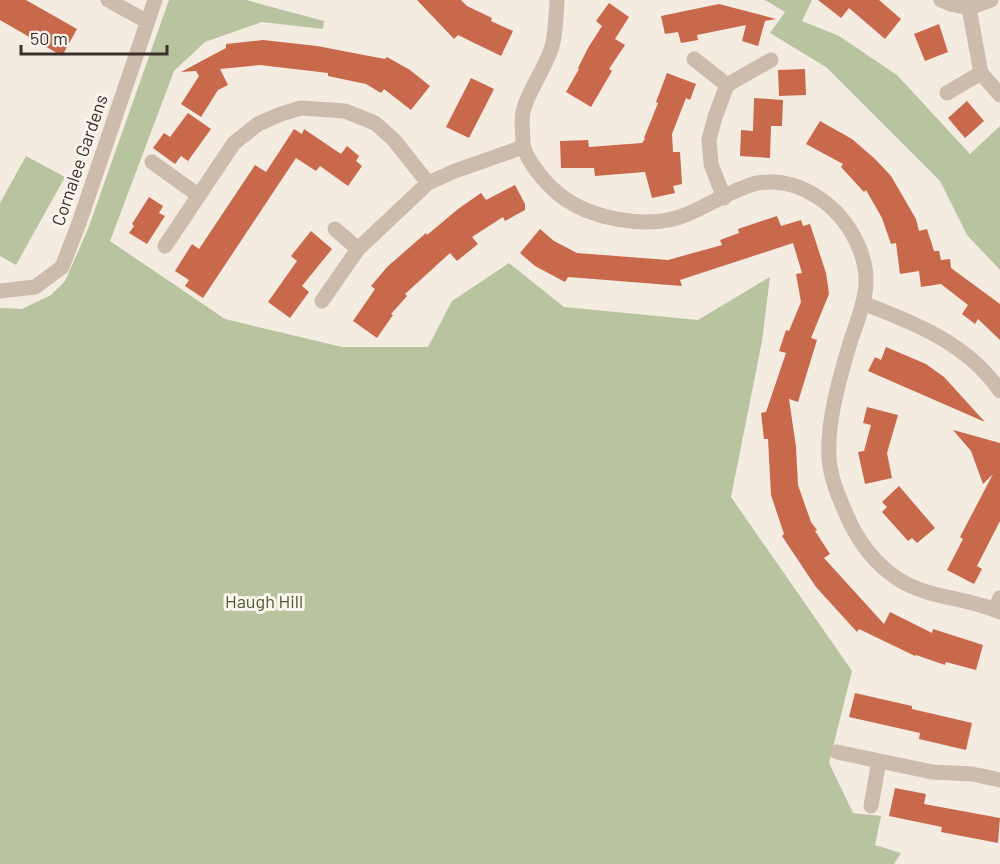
<svg xmlns="http://www.w3.org/2000/svg" width="1000" height="864" viewBox="0 0 1000 864" font-family="Barlow,sans-serif">
  <rect width="100%" height="100%" fill="#f4ebe1"/>
  <path fill="#b8c4a0" d="M 169,0 L 246,0 L 324,21 L 323,29 L 262,22 L 205,42 L 174,71 L 110,241 L 225,319 L 342,347 L 428,347 L 452,301 L 509,263 L 564,307 L 698,320 L 770,277 L 762,341 L 731,497 L 852,671 L 829,763 L 853,813 L 881,816 L 875,845 L 901,853 L 894,864 L 0,864 L 0,308 L 22,309 L 51,295 L 65,281 L 88,229 Z
    M 765,0 L 812,0 L 802,21 L 839,36 L 897,75 L 970,154 L 1000,126 L 1000,270 L 967,235 L 940,181 L 826,67 L 770,33 L 785,12 Z
    M 26,156 L 65,177 L 16,265 L 0,256 L 0,203 Z"/>
  <path fill="#c8694b" d="M 0,0 L 26,0 L 77,29 L 62,56 L 0,20 Z
    M 417,0 L 461,0 L 467,6 L 492,18 L 491,21 L 513,31 L 501,56 L 458,35 L 454,39 Z
    M 818,0 L 879,0 L 901,19 L 885,39 L 849,8 L 841,18 Z
    M 609,3 L 629,17 L 615,39 L 625,45 L 609,69 L 612,71 L 591,107 L 566,92 L 579,69 L 578,68 L 588,48 L 602,26 L 596,21 Z
    M 719,4 L 776,19 L 765,21 L 758,46 L 742,41 L 746,25 L 697,35 L 698,40 L 681,43 L 678,32 L 665,34 L 661,16 Z
    M 939,24 L 948,52 L 925,61 L 914,34 Z
    M 263,40 L 317,46 L 385,59 L 387,57 L 410,70 L 430,86 L 411,110 L 384,89 L 381,93 L 366,84 L 328,76 L 328,73 L 260,65 L 220,69 L 228,85 L 218,90 L 201,117 L 181,104 L 199,76 L 196,71 L 181,72 L 226,48 L 226,44 Z
    M 805,69 L 806,95 L 779,96 L 778,70 Z
    M 667,73 L 696,84 L 690,100 L 686,98 L 672,134 L 673,152 L 680,152 L 682,184 L 673,186 L 675,193 L 652,198 L 645,172 L 595,176 L 594,168 L 561,168 L 560,141 L 588,140 L 589,147 L 642,143 L 645,139 L 644,138 L 658,103 L 656,102 Z
    M 471,78 L 494,89 L 469,138 L 446,127 Z
    M 754,98 L 783,100 L 782,126 L 771,126 L 770,158 L 740,156 L 741,130 L 753,131 Z
    M 967,101 L 984,121 L 965,138 L 948,118 Z
    M 188,113 L 211,129 L 188,161 L 181,156 L 175,164 L 153,148 L 164,133 L 170,137 Z
    M 820,121 L 852,139 L 875,159 L 891,176 L 916,219 L 919,231 L 927,229 L 934,251 L 939,251 L 941,260 L 950,259 L 951,268 L 1000,304 L 1000,340 L 978,319 L 975,324 L 962,314 L 968,305 L 941,284 L 921,287 L 919,271 L 900,274 L 896,243 L 891,244 L 882,218 L 866,190 L 864,192 L 841,167 L 843,164 L 806,144 Z
    M 294,129 L 302,134 L 304,129 L 341,154 L 347,146 L 359,156 L 356,161 L 362,166 L 348,186 L 320,166 L 316,171 L 296,158 L 203,298 L 185,286 L 189,280 L 175,271 L 192,244 L 199,249 L 255,165 L 266,172 Z
    M 515,185 L 525,204 L 525,210 L 505,221 L 503,217 L 472,237 L 478,244 L 457,261 L 450,253 L 405,294 L 407,296 L 391,314 L 393,315 L 377,338 L 353,321 L 375,289 L 371,286 L 387,267 L 426,233 L 427,235 L 458,209 L 481,193 L 486,200 Z
    M 149,197 L 163,206 L 159,213 L 165,216 L 147,244 L 129,233 L 134,226 L 132,224 Z
    M 777,216 L 781,226 L 801,220 L 803,226 L 810,224 L 826,273 L 829,294 L 811,338 L 817,340 L 798,402 L 789,399 L 796,447 L 798,485 L 811,522 L 817,530 L 815,531 L 830,554 L 824,558 L 884,624 L 890,612 L 932,633 L 933,629 L 983,645 L 976,670 L 946,662 L 945,665 L 916,655 L 915,656 L 859,629 L 857,632 L 816,587 L 782,536 L 784,534 L 771,495 L 768,439 L 764,439 L 761,413 L 766,412 L 786,353 L 779,351 L 786,330 L 789,331 L 801,302 L 796,274 L 802,273 L 793,243 L 680,280 L 682,286 L 568,277 L 565,282 L 535,266 L 520,253 L 540,229 L 554,241 L 577,253 L 668,260 L 722,245 L 720,240 L 739,233 L 738,229 Z
    M 311,231 L 332,249 L 302,286 L 309,292 L 290,318 L 268,302 L 297,261 L 291,256 Z
    M 886,347 L 926,364 L 944,377 L 985,422 L 868,371 L 875,357 L 881,360 Z
    M 867,407 L 898,415 L 887,453 L 892,478 L 865,484 L 858,452 L 864,451 L 871,425 L 863,423 Z
    M 953,430 L 1000,443 L 1000,521 L 977,566 L 982,569 L 974,584 L 947,570 L 963,539 L 960,537 L 993,474 L 983,484 L 971,451 Z
    M 899,486 L 935,528 L 917,543 L 912,538 L 908,541 L 882,512 L 887,507 L 882,502 Z
    M 855,693 L 912,706 L 912,709 L 972,723 L 966,750 L 919,739 L 920,733 L 849,717 Z
    M 895,788 L 926,794 L 924,804 L 1000,818 L 998,843 L 941,832 L 942,827 L 889,816 Z"/>
  <g fill="none" stroke-linecap="round" stroke-linejoin="round">
    <path stroke="#cdbbac" stroke-width="15" d="M 995,610 L 1000,598"/>
    <path stroke="#cdbbac" stroke-width="15" d="M 108,0 L 146,21
      M 557,0 C 556,15 556,32 552,46 C 547,66 527,92 523,112 C 521,121 523,133 523,143 C 524,157 543,180 553,189 C 584,219 648,231 688,214 C 706,206 740,186 758,183 C 800,176 840,206 857,243 C 876,283 861,308 849,346 C 839,381 827,421 829,457 C 830,477 839,498 847,516 C 858,541 875,564 898,579 C 929,599 967,597 1000,612
      M 941,0 L 950,4 L 969,8
      M 991,0 L 969,8 L 981,73 L 1000,95
      M 694,59 L 727,85
      M 947,93 L 981,73
      M 152,162 L 198,195
      M 724,198 L 711,164 L 709,140 L 715,117 L 727,85 L 771,60
      M 335,229 L 358,249
      M 165,246 L 234,143 L 258,124 L 281,114 L 301,108 L 345,111 L 375,123 L 394,140 L 428,183
      M 0,291 L 35,287 L 62,267 L 79,223 L 155,0
      M 322,301 L 358,249 L 428,183 L 455,171 L 523,147
      M 865,304 C 915,323 968,344 1000,391
      M 837,752 L 932,772 L 972,774 L 1000,780
      M 871,806 L 879,761"/>
  </g>
  <g text-anchor="middle" dominant-baseline="central" stroke-width="6" stroke-linejoin="round" paint-order="stroke">
    <g font-size="18" fill="#3b302b" stroke="#fbf5ee">
      <text transform="translate(79 160) rotate(-71)">Cornalee Gardens</text>
    </g>
    <g font-size="18" fill="#4a5a2e" stroke="#fbf5ee">
      <text x="264" y="601">Haugh Hill</text>
    </g>
  </g>
  <path d="M21 45v9h146v-9" fill="none" stroke="#3b302b" stroke-width="3"/>
  <text x="30" y="45" font-size="18" fill="#3b302b" stroke="#fbf5ee" stroke-width="4.5" paint-order="stroke">50 m</text>
</svg>
